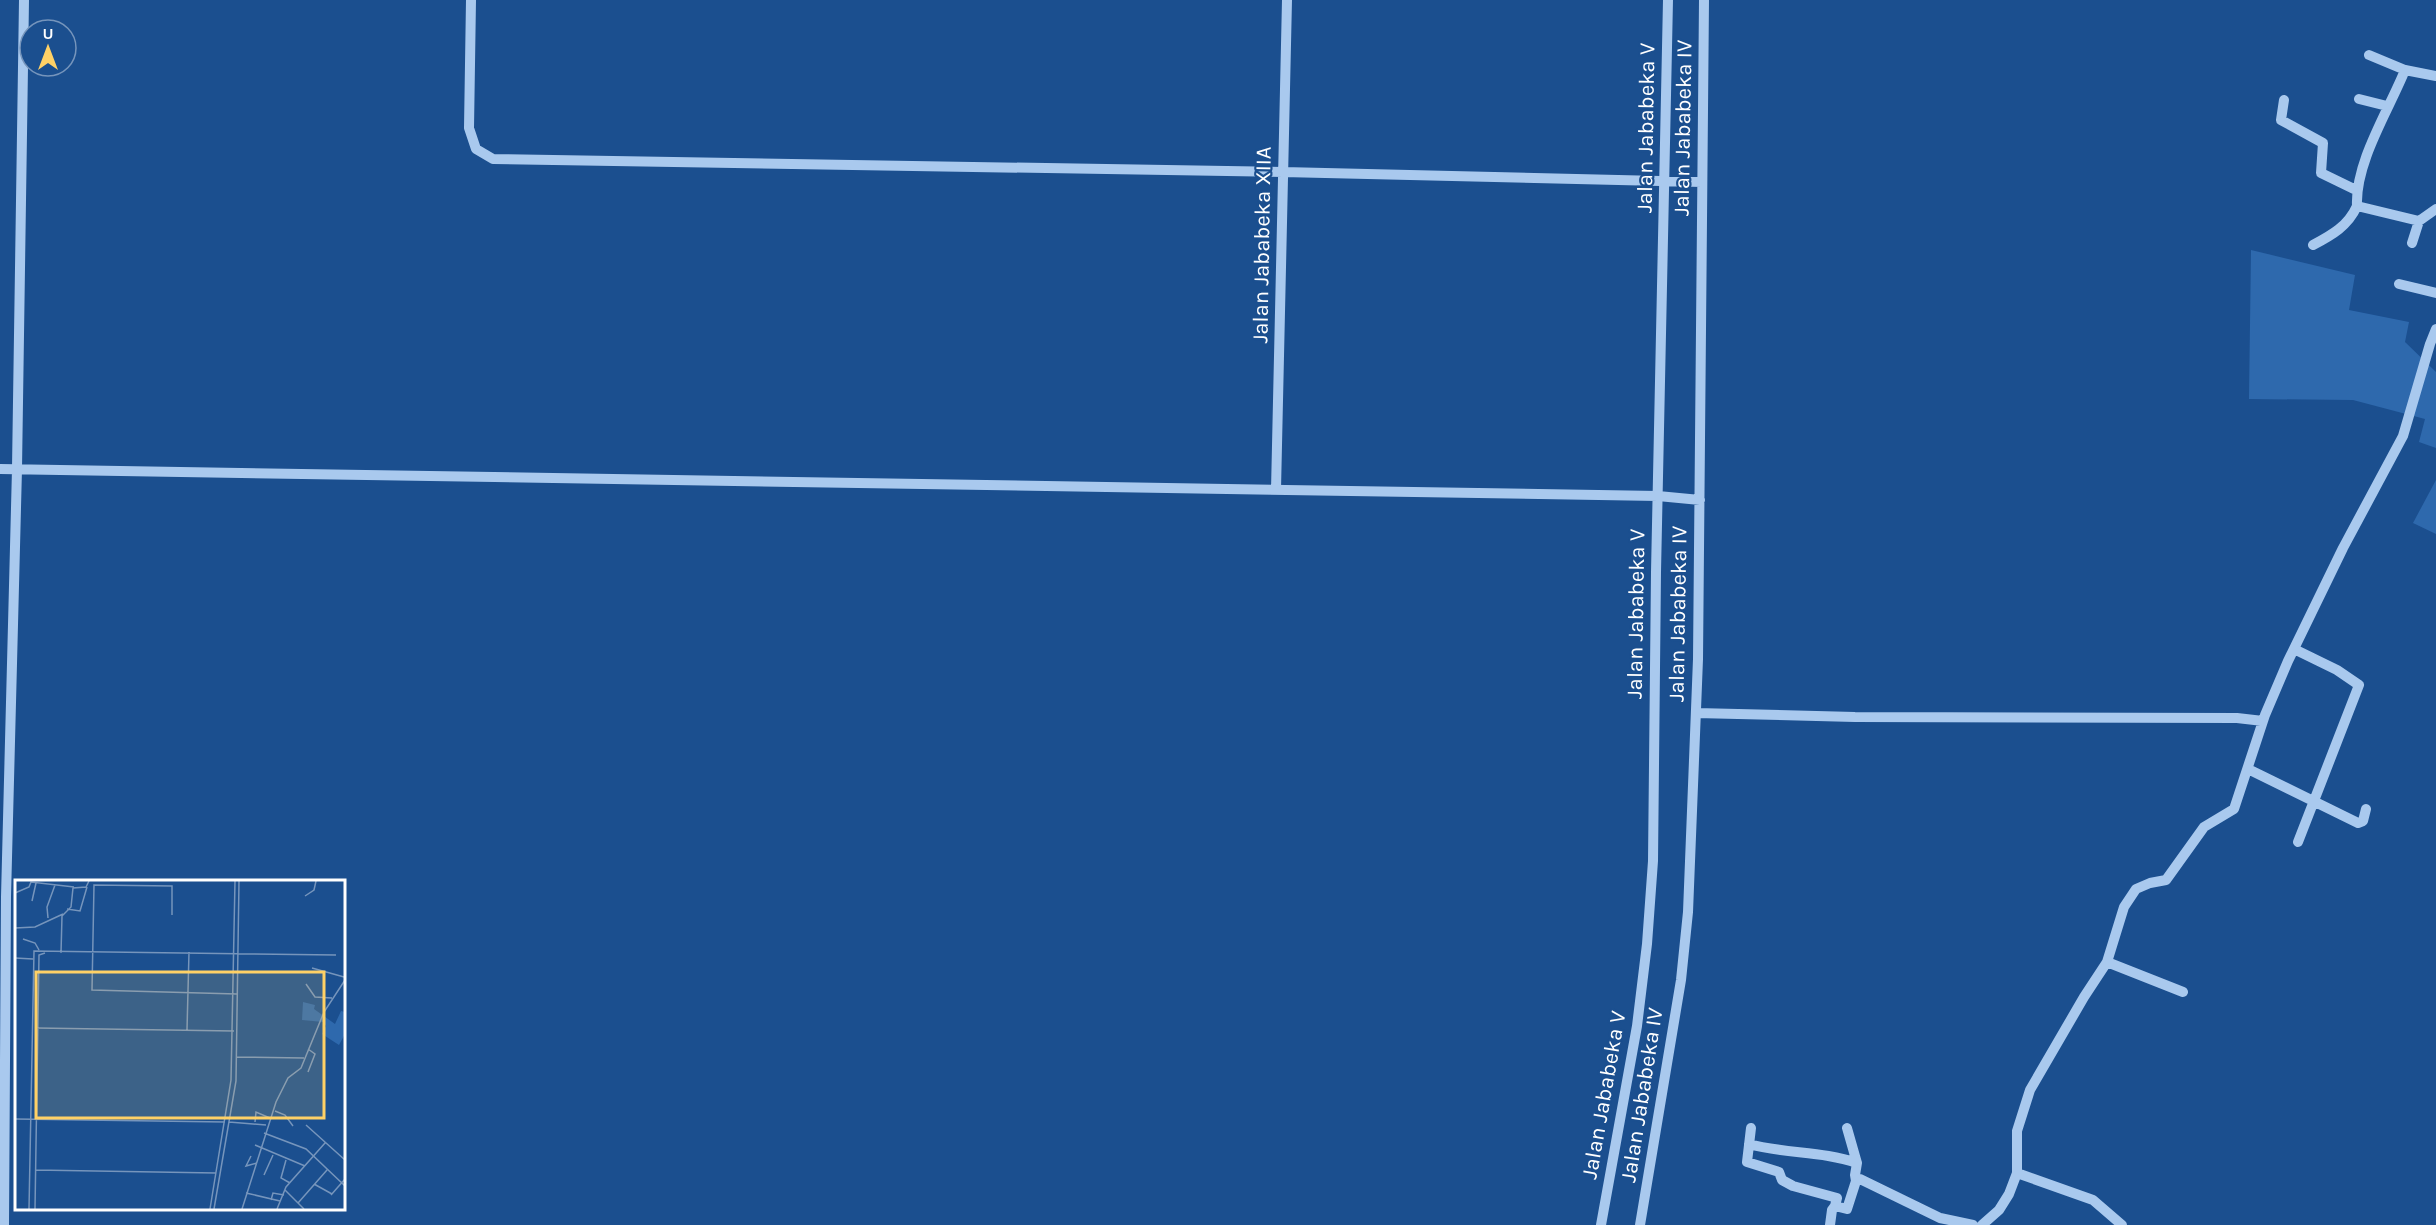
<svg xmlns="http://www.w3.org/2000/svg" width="2436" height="1225" viewBox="0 0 2436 1225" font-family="Karla,sans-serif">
  <rect width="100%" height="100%" fill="#1b4f8f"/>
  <path fill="#2e69ad" d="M 2251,250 L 2355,275 L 2349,310 L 2409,322 L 2405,342 L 2436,372 L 2436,448 L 2419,442 L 2425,419 L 2353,400 L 2249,399 Z
    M 2436,480 L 2436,534 L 2413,523 Z"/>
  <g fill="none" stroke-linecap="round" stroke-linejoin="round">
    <path stroke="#a9c9ee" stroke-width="10" d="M 471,0 L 469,128 L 476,149 L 493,159 L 1283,172 L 1702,182
      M 2369,55 L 2405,70 L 2436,76
      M 2405,70 C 2389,110 2355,162 2357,206 L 2419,221 L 2436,209
      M 2359,99 L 2387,106
      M 2284,100 L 2281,120 L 2323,143 L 2321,173 L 2356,190
      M 2412,243 L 2419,221
      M 2313,245 C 2332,235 2348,226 2357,206
      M 2399,284 L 2436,293
      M 0,469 L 1658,496 L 1700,500
      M 1276,490 L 1287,0
      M 2294,649 L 2337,670 L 2359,685 L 2298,842
      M 1696,713 L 1855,717 L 2237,718 L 2263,721
      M 2248,769 L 2358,823 L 2363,821 L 2366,809
      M 2107,962 L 2183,992
      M 1751,1128 L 1747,1162 L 1779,1172 L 1782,1180 L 1793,1186 L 1837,1198 L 1835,1206
      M 1847,1128 L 1857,1163 L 1855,1175 L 1856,1181
      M 1749,1144 C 1785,1154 1822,1151 1857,1163
      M 2017,1173 L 2093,1200 L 2122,1225
      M 4,1225 L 6,897 L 17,469 L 24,0
      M 1601,1225 L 1637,1026 L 1647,944 L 1653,861 L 1656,572 L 1668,0
      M 1640,1225 L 1681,980 L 1688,912 L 1698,659 L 1704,0
      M 1830,1225 L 1832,1210 L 1835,1206 L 1847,1209 L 1856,1181 L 1860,1179 L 1940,1218 L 1973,1225
      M 1982,1225 L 1999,1210 L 2009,1194 L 2017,1173 L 2017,1131 L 2030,1090 L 2084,997 L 2107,962 L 2124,907 L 2136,889 L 2150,883 L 2166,880 L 2204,827 L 2234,809 L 2265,715 L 2288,661 L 2343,548 L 2403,436 L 2430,344 L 2436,329"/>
  </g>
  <g text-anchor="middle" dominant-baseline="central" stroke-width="4.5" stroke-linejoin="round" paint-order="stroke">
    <g font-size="22" fill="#fff" stroke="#1b4f8f">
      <text transform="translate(1646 128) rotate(-89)">Jalan Jababeka V</text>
      <text transform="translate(1683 128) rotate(-89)">Jalan Jababeka IV</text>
      <text transform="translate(1262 245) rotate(-89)">Jalan Jababeka XIIA</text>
      <text transform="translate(1636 614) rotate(-89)">Jalan Jababeka V</text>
      <text transform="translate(1678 614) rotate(-89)">Jalan Jababeka IV</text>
      <text transform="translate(1604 1095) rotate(-80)">Jalan Jababeka V</text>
      <text transform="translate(1642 1095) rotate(-81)">Jalan Jababeka IV</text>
    </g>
  </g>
  <g transform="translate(15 880)">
    <rect width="330" height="330" fill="#1b4f8f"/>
    <path d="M 288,122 L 300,125 L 299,129 L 320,144 L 326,131 L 330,132 L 330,154 L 324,165 L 307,154 L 311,146 L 308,142 L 287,140 Z" fill="#2e69ad"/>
    <path fill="none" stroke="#7695bc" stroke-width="1.5" d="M 0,13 L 14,7 L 16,2 L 59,7M 290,16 L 299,10 L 301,1M 17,21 L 21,3M 52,29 L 65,31 L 72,7M 157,35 L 157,6 L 79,5 L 77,110 L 222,114M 33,38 L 32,27 L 40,5M 0,48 L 20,47 L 48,34M 8,59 L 20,63 L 24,70M 46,73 L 47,36 L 56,27 L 58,8 L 71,7 L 74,1M 0,78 L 18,79M 297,88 L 329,97M 291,104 L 300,117 L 317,118M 21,148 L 219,151M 172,150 L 174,72M 293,169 L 300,174 L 293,192M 222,177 L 289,178M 260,231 L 270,235 L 278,246M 0,239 L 210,242M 214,242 L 251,245M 240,242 L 241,232 L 255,238M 291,245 L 330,280M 249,253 L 291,269 L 330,306M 240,265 L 290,286M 236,276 L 231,286 L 242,283M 271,280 L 266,298 L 275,303M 20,290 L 201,293M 249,295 L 258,275M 299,304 L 317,314M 270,310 L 289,329M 231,313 L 265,321M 316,315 L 330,299M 256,320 L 258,313 L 269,315M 283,323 L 312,290M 14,329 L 19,71 L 321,75M 20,329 L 24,75 L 30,73M 195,329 L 216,200 L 220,1M 199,329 L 221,201 L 224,1M 227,329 L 261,222 L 273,198 L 286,188 L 309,132 L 330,100M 262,329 L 271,307 L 310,263"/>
    <path fill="#ffd166" fill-opacity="0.15" stroke="#ffd166" stroke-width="3" d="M 21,92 L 309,92 L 309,238 L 21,238 Z"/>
    <rect width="330" height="330" fill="none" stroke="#fff" stroke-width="3"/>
  </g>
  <g transform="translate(48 48)"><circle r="28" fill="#1b4f8f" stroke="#7695bc" stroke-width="1.5"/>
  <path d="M0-4.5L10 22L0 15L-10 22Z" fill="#ffd166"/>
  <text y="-9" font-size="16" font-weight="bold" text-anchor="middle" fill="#ffffff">U</text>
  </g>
</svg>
